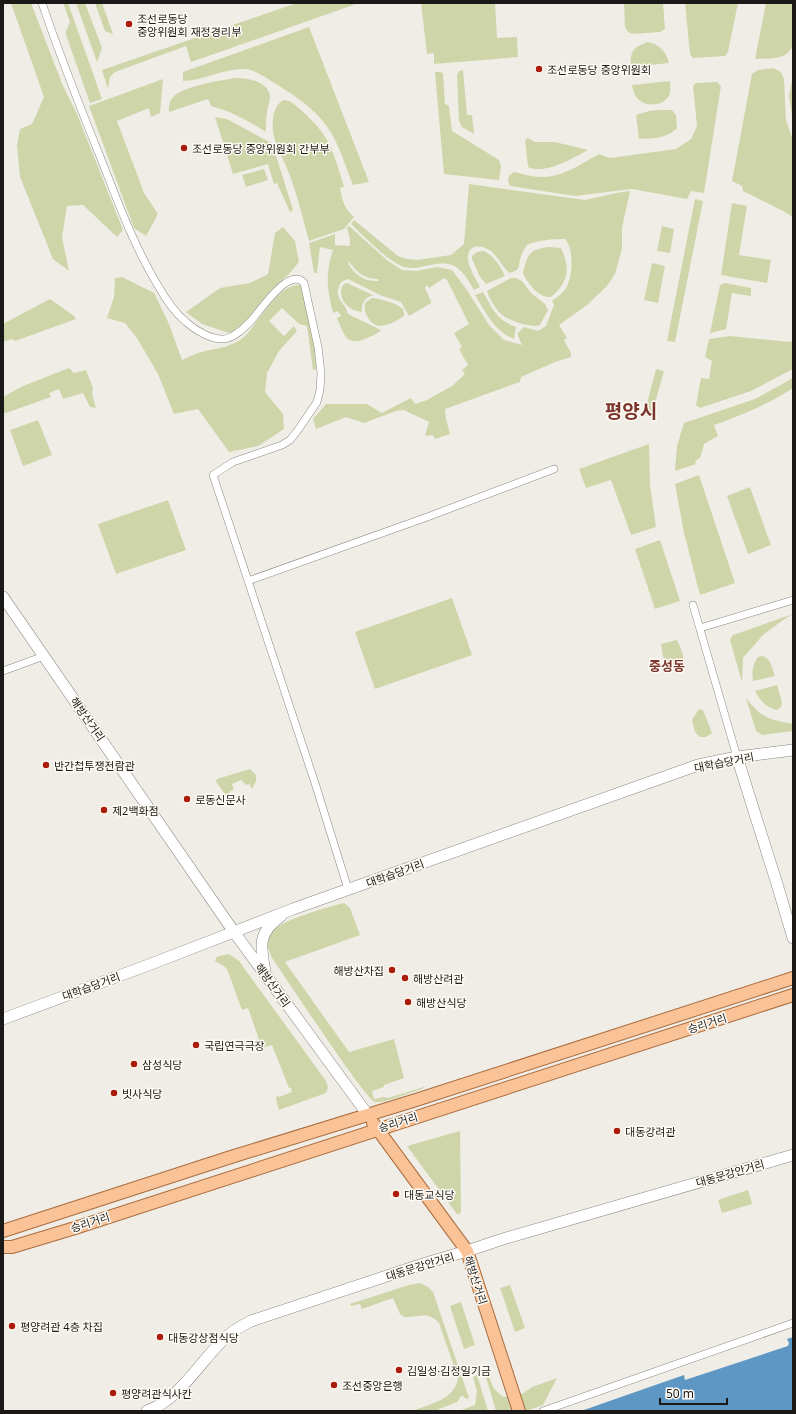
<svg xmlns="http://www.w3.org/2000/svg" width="796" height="1414" viewBox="0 0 796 1414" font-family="'Noto Sans','Noto Sans KR',sans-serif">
  <rect width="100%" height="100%" fill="#f0ede7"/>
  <path fill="#ced6a9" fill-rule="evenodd" d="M 11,3 L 31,3 L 63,86 L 77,114 L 123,230 L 117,237 L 83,205 L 67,206 L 62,237 L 69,271 L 53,259 L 20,177 L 17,145 L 20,129 L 32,124 L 44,97 Z
    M 63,3 L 68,3 L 102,99 L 90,103 L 66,35 L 66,31 L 70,22 Z
    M 76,3 L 85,3 L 102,48 L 97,62 Z
    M 95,3 L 102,3 L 113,34 L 105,31 Z
    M 297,3 L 359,3 L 191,62 L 186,46 L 115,72 L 110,77 L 108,89 L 102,70 Z
    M 421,3 L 495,3 L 497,38 L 517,37 L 518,57 L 434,64 L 434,53 L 427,54 Z
    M 624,3 L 663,3 L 665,29 L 660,32 L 633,34 L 628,32 L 625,27 Z
    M 685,3 L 738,3 L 728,52 L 725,56 L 693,58 L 690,54 Z
    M 766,3 L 793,3 L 793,44 C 788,61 770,58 755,59 Z
    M 309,27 L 369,182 L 353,185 C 347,171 343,156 336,142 C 324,115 300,99 276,84 C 266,78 255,69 243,69 C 223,69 201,81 183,81 L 183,72 Z
    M 648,42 C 660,45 666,51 669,63 L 631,67 C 630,51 633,47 648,42 Z
    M 773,68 L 781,72 L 784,79 L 786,120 L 793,140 L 793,217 L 785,212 L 743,191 L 742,186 L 732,181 L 752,74 L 758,70 Z
    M 463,70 L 467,115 L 472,115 L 474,134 L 462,127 L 459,121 L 457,75 L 459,71 Z
    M 435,72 L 440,72 L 443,73 L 445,104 L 449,106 L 452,131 L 499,160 L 501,166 L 499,180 L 444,174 Z
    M 793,75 L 793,123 L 789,96 Z
    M 235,78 C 247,78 269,81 270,97 C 270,102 267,108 267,113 C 266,119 266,125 266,132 C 248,121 231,111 211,106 L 208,99 L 169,112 C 169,106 169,102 173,97 C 182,87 221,80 235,78 Z
    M 163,79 L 160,113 L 151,117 L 149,108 L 117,121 L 144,193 L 158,214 L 146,236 L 134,228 L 89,106 Z
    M 670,81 C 670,85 671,89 670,93 C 666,106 647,108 638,99 C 634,95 633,90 632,85 Z
    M 717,82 L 721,86 L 704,193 L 691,191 L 687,199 L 632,189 L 575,196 L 510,186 L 508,181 L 509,176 L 514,172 C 523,174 532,177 542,177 C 563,177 581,164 599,154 L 610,158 L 676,149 L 691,139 L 697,126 L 693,86 L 696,83 Z
    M 283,100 C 291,100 295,105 301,110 C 312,120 324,132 330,146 C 336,159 340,173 344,187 L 340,188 C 343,202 343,206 354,217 L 344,229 L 309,241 C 303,219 298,197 290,176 C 285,161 275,147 273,131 C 272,119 273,107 283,100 Z
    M 659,110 L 672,110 L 676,115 L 677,128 C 666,139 654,138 639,139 L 636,115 L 649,111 Z
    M 215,117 L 227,119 L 271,143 L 273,146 L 293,210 L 290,212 L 277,183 L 274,184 L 268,164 L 233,174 Z
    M 528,138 L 535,142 L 555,142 L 588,150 C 573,158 545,175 528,167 L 525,140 Z
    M 264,169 L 268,180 L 246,187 L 242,175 Z
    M 469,184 L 585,200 L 616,193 L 630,191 L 622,228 L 622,248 L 615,274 L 607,286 L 587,305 L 559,325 L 567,338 L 564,340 L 571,353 L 571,357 L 555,362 L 521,377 L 520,382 L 445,409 L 446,419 L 450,434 L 435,439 L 433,435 L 425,436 L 429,422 L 404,410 L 396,411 L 364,423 L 346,417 L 316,429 L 313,419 L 326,404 L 367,404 L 382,413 L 411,398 L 415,404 L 427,400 L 452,386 L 465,374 L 462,370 L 468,365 L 459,349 L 462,347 L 454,333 L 469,324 L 447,280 L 444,278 L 429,288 L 427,285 L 425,288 L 431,301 L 431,303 L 409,316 L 401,302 L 380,295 L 348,279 C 344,280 340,282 339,287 C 334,299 346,303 348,314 L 381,330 C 377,334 372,336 367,338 C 346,348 344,334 337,318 L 341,316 L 338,311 L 333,313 C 327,289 325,274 333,250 L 320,247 L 317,273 L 314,273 L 309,243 L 335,234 L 335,245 L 350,246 L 350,239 L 347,228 L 349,226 L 388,261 L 402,270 L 416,271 L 437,267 L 452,270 L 467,290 L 489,325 L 504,340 L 522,345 L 518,336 L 518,333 L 524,327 L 538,331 L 546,326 L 554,305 L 552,301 C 557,297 563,293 566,288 C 573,277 574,248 565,239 C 553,239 537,240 527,245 C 525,248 522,253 521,257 C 517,267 522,270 509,273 C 502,266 498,257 491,251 C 482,245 468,243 468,258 C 468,267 476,279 480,287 L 474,290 C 460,266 454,259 425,266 C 418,268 411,269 404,267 C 387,261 364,236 351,224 L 354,220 L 398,256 L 407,259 L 417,260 L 451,255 L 464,244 ZM 347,260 C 358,272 361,278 378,279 L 379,281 C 365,282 352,274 347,260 Z
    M 695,199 L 703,201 L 675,342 L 667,341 Z
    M 732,203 L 747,206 L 739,255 L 771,260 L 767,283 L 721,275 Z
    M 662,226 L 674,229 L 670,253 L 657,251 Z
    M 283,227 L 295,241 L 299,262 L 289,274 L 270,291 L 241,327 L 229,333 L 202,324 L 186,312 L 220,288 L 250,283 L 268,274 L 275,233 Z
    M 549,247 L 561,248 C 571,270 568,282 551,297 C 539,298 527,283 523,273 C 527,255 529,249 549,247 Z
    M 484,251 C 494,256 500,266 505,276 L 486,284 L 480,277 L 472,259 L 472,256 L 477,252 Z
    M 652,263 L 665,266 L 658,303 L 644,300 Z
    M 122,277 L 154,293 L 169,324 L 182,360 C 189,357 196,353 202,352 C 217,348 234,347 245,336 C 259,322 279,283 300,285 L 302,288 L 315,346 L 316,369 L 313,370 L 307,326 L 299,324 L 282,308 L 269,321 L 284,336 L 294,326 L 297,331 L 279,351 L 267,373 L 265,392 L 283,414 L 284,429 L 258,446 L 229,452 L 198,409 L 174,414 L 158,374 L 137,338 L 125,323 L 107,318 L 114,297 L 115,278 Z
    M 511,278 L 516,278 L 522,281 L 531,293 L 545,304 L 548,310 L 540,325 C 532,329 506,320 500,313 C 495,308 489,298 487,291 Z
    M 347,283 L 373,295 C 365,298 361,303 362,312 C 359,311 355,311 352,309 C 343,305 337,292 344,284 Z
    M 725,283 L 751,288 L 751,296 L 732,293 L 726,329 L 710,333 L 720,285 Z
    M 483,292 C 494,311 495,318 516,327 L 514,339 C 495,332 485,311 475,295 Z
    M 372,298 C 378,298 399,304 403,309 C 404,312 404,313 404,316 C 398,320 388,326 380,326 C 369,325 363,312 365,303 Z
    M 50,299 L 74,316 L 76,319 L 15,341 L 12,339 L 3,342 L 3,324 Z
    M 730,336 L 790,342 L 793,341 L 793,369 L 751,391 L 700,408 L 696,405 L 701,378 L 709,379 L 712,361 L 705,357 L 709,339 Z
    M 69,368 L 74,373 L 86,370 L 93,388 L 92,394 L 96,408 L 90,407 L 83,393 L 63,399 L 59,389 L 49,393 L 51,397 L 3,414 L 3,397 L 23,386 Z
    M 656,369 L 664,371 L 651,417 L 644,415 Z
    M 793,378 L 793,388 C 769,404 741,415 714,425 L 718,436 L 704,444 L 700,458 L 695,461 L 696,464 L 675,471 L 677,446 L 684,423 L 755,399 Z
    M 38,420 L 52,455 L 23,466 L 10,430 Z
    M 649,444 L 650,485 L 656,527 L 631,535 L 611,480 L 586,488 L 579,469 Z
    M 699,475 L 735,583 L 700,595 L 684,533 L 675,484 Z
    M 750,487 L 771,545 L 748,554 L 727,496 Z
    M 168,500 L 186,550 L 116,574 L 98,524 Z
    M 660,540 L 680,601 L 655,609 L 635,549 Z
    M 452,598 L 472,655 L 375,689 L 355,632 Z
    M 793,614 L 783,620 L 763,635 L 743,658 L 742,682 L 730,640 L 733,635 Z
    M 677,640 L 681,649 L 685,663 C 664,669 664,663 661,644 Z
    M 762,656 C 771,658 772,668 775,676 L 753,681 C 752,671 752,666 758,657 Z
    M 777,685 L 782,702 L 781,707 L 777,710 C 766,708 760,700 755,691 Z
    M 746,698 C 763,719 768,719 793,724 L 793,731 L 762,735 L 756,731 Z
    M 699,709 L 703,710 L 712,733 L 706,737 L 700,737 L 695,732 L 692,720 Z
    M 250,769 L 256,775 L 256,781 L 252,789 L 249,784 L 246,785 L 241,780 L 232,784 L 234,789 L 229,792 L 231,797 L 228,798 L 216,782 L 217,779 Z
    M 344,903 L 350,908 L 360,935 L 285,962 L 349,1052 L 394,1039 L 404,1078 L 384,1085 L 384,1087 L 372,1091 L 374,1099 L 384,1097 L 388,1098 L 424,1087 L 424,1088 C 415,1091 382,1104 375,1102 C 364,1098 285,976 272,958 C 269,950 264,942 269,934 C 277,921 328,907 344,903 Z
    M 229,954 L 239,961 L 326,1081 L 328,1087 L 326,1093 L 279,1110 L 276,1099 L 277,1095 L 279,1097 L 292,1092 L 291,1088 L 289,1088 L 272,1045 L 262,1048 L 248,1008 L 242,1010 L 227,969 L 224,966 L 215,961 L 216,958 L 219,956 Z
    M 460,1131 L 461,1212 L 459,1214 L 457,1214 L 407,1146 Z
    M 748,1190 L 752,1204 L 722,1213 L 718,1200 Z
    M 420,1283 L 428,1287 L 433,1292 L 469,1398 L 466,1399 L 462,1395 L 457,1402 L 434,1411 L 412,1411 C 429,1404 455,1400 458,1378 L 439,1323 C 427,1310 418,1318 404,1317 L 400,1314 L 393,1298 L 362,1309 L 360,1304 L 351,1306 L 350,1304 L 409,1285 Z
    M 510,1285 L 525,1328 L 515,1332 L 500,1288 Z
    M 461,1302 L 475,1345 L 464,1349 L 450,1306 Z
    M 477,1375 L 488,1411 L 459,1411 L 475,1405 L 477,1391 L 473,1377 Z
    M 489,1376 C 492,1386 495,1392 504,1397 L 522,1394 L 532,1387 L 557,1378 L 543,1405 L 526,1411 L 496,1411 L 486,1377 Z"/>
  <path fill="#5e97c3" d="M 793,1337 L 793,1411 L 581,1411 L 684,1375 L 685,1380 L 788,1346 L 789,1343 L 787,1339 Z"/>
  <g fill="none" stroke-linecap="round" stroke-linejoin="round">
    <defs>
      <path id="street" d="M 42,3 C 60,56 80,107 101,159 C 118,202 133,244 157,284 C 165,298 173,311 186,322 C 195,330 211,340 224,339 C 234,338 244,328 251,321 C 260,311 289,266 304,283 L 318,347 L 321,373 L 320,390 L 317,402 L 298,430 L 290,440 L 282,445 L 233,462 L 213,475 L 315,783 L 348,889
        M 248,581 L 430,516 L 554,469
        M 693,605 L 737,757
        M 700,628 L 793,600
        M 3,671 L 44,656
        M 543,1411 L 793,1323"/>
      <path id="secondary" d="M 3,597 L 234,932 L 368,1115
        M 737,757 L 777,884 L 793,938
        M 265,971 C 260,946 258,932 281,916
        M 3,1019 L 151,964 L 293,909 L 698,765 L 737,757 L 793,750
        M 147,1411 C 179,1400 199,1363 223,1340 C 231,1332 241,1326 251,1321 L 426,1263 L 467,1251 L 506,1238 L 793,1155"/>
      <path id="primary" d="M 373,1123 L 467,1251 L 519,1411
        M 3,1231 L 231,1157 L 416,1100 L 793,978
        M 3,1247 L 12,1247 L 75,1228 L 793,995"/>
    </defs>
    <use href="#street" stroke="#8a8781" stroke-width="8"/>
    <use href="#secondary" stroke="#8a8781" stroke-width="12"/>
    <use href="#primary" stroke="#aa6c3d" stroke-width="14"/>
    <use href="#street" stroke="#fff" stroke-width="7"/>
    <use href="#secondary" stroke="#fff" stroke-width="11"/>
    <use href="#primary" stroke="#fac297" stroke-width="12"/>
  </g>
  <g fill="#ab1b0b" stroke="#fefaf4" stroke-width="1.5">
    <circle cx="129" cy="24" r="4"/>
    <circle cx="539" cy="69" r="4"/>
    <circle cx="184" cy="148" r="4"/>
    <circle cx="46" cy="765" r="4"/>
    <circle cx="187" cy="799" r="4"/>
    <circle cx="104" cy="810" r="4"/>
    <circle cx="392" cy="970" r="4"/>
    <circle cx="405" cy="978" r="4"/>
    <circle cx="408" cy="1002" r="4"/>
    <circle cx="196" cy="1045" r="4"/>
    <circle cx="134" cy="1064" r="4"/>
    <circle cx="114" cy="1093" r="4"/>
    <circle cx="617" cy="1131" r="4"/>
    <circle cx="396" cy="1194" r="4"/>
    <circle cx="12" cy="1326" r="4"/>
    <circle cx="160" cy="1337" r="4"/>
    <circle cx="399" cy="1370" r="4"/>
    <circle cx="334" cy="1385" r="4"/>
    <circle cx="113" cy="1393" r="4"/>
  </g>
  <g text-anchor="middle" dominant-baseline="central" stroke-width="3" stroke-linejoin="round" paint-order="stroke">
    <g font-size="11" fill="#1a1917" stroke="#fefaf4" text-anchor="start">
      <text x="137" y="18">조선로동당<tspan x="137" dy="13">중앙위원회 재정경리부</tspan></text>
      <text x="547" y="69">조선로동당 중앙위원회</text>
      <text x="192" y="148">조선로동당 중앙위원회 간부부</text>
      <text x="54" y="765">반간첩투쟁전람관</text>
      <text x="195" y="799">로동신문사</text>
      <text x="112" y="810">제2백화점</text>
      <text x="384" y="970" text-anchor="end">해방산차집</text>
      <text x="413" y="978">해방산려관</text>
      <text x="416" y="1002">해방산식당</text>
      <text x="204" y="1045">국립연극극장</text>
      <text x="142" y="1064">삼성식당</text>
      <text x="122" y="1093">빗사식당</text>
      <text x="625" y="1131">대동강려관</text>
      <text x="404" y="1194">대동교식당</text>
      <text x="20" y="1326">평양려관 4층 차집</text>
      <text x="168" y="1337">대동강상점식당</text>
      <text x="407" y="1370">김일성·김정일기금</text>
      <text x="342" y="1385">조선중앙은행</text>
      <text x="121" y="1393">평양려관식사칸</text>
    </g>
    <g font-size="11" fill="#1a1917" stroke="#fefaf4">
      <text transform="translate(88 719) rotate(55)">해방산거리</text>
      <text transform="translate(724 762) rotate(-11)">대학습당거리</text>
      <text transform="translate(395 873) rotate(-20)">대학습당거리</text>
      <text transform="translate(273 985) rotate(54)">해방산거리</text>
      <text transform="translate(91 986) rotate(-20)">대학습당거리</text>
      <text transform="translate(707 1023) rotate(-18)">승리거리</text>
      <text transform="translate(398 1122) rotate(-17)">승리거리</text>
      <text transform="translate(730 1173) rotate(-16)">대동문강안거리</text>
      <text transform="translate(90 1222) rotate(-18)">승리거리</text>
      <text transform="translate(420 1266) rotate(-17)">대동문강안거리</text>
      <text transform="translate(476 1280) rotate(72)">해방산거리</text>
    </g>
    <g font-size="13" font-weight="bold" fill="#7b352b" stroke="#fefaf4">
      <text x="667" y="666">중성동</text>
    </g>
    <g font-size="19" font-weight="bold" fill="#7b352b" stroke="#fefaf4">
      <text x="631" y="411">평양시</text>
    </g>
  </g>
  <rect width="796" height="1414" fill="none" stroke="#1a1917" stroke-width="8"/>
  <path d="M660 1398v6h67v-6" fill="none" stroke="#1a1917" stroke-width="2"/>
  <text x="666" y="1398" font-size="12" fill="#1a1917" stroke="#fefaf4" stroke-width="3" paint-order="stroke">50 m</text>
</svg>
